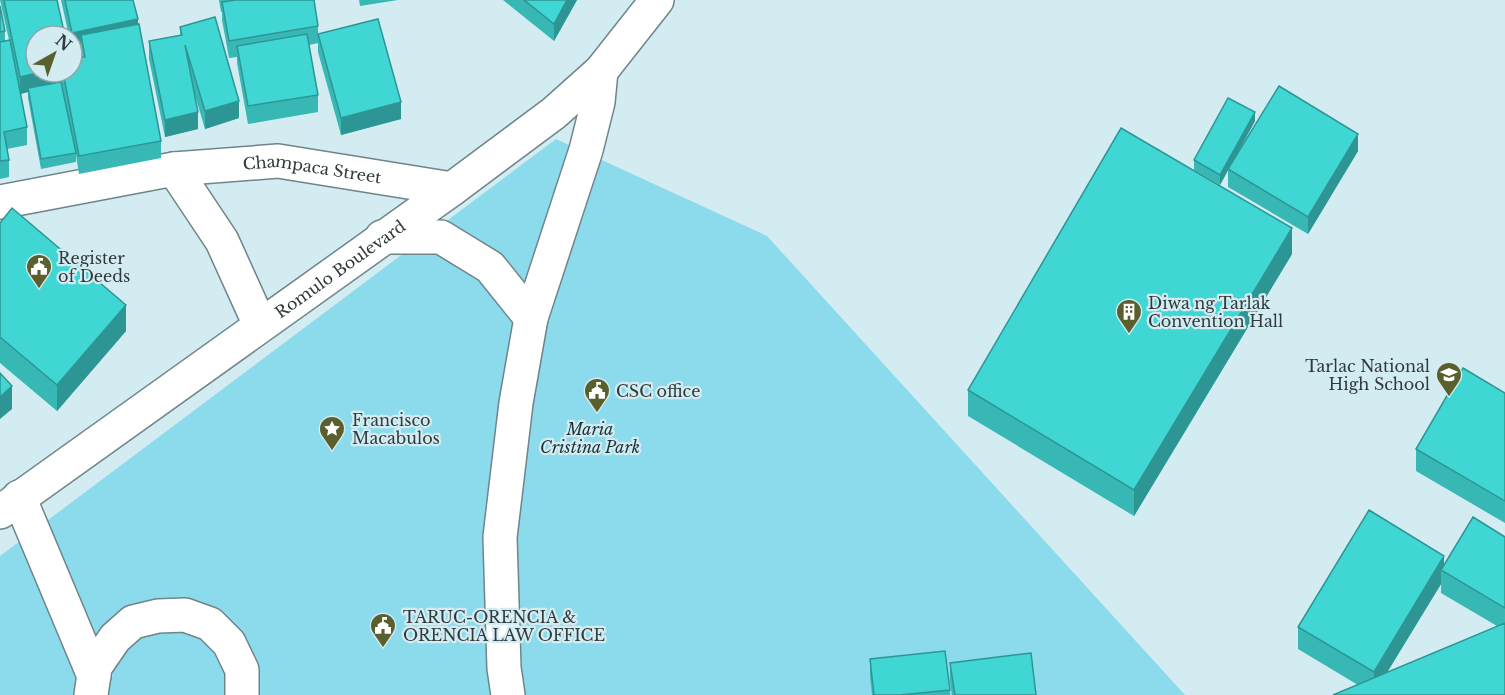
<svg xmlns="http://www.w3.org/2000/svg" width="1505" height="695" viewBox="0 0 1505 695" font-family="'Libre Baskerville',serif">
  <rect width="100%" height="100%" fill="#d3ecf2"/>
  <path fill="#8cdbec" d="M 556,139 L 767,236 L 1185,695 L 0,695 L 0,556 Z"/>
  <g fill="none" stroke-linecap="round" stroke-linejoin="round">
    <defs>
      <g id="street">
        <path d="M 174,169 L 222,241 L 260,325"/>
        <path id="s1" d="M 0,202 L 174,169 L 278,161 L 452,189"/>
        <path d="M 19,497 L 94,676"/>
        <path d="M 91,695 L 95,667 L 115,638 L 133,622 L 158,616 L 185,615 L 210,624 L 229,643 L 242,670 L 242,695"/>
      </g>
      <path id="secondary" d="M 508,695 L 504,668 L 500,537 L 516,403 L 531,318 L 586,150 L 598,102 L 601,71"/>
      <g id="highway">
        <path d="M 382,237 L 441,237 L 490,267 L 531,318"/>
        <path id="s2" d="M 0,512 L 452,189 L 554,113 L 601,71 L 657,0"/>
      </g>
    </defs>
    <use href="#street" stroke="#6e858a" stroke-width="36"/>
    <use href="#secondary" stroke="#6e858a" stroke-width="36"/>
    <use href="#highway" stroke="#6e858a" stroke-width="36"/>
    <use href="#street" stroke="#fff" stroke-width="33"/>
    <use href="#secondary" stroke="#fff" stroke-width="33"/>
    <use href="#highway" stroke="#fff" stroke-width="33"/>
  </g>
  <path fill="#37b8b5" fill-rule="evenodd" d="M 0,0 L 57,0 L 36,72 L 72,72 L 82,57 L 81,48 L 72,50 L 72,36 L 69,36 L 61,0 L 133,0 L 161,141 L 161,158 L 79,174 L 76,155 L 76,162 L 41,169 L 28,98 L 28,92 L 21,94 L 27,127 L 27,145 L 7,149 L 9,160 L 9,177 L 0,179 L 0,6 L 5,31 L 5,41 L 9,40 ZM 61,72 L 61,79 L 66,106 L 56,83 L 56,73 Z
    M 219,0 L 314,0 L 318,26 L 318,43 L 309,45 L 318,95 L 318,112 L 248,124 L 237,63 L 237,57 L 229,58 L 222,20 L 222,12 L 221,12 Z
    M 359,0 L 398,0 L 360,6 Z
    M 503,0 L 577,0 L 554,41 Z
    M 180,27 L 239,118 L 205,129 L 195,95 L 198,129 L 165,137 L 149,59 L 149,41 L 180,35 Z
    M 318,34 L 401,119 L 341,135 L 318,52 Z
    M 1255,121 L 1230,167 L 1358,151 L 1308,234 L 1228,187 L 1228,170 L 1220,185 L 1194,170 L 1194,160 Z
    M 0,223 L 126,331 L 57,411 L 0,363 Z
    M 1292,254 L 1134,516 L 968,416 L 968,390 Z
    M 1505,393 L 1505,523 L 1416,471 L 1416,449 Z
    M 1505,537 L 1505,695 L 1358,685 L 1298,649 L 1298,627 L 1444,566 ZM 1441,584 L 1441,593 L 1497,626 L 1387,672 Z
    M 870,659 L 950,690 L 950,695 L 872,695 L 870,676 Z
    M 950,663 L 1036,695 L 952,695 L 950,680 Z"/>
  <path fill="#2d9694" d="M 567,0 L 577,0 L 554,41 L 554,24 Z
    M 138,19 L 138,36 L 81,35 L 81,48 L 72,50 L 72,33 Z
    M 42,72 L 61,72 L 56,73 L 56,86 L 28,88 L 28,92 L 20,94 L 20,77 Z
    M 239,101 L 239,118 L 205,129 L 205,111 Z
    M 401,102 L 401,119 L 341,135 L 341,118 Z
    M 198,112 L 198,129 L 165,137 L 165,120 Z
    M 1255,112 L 1255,121 L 1220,185 L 1220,175 Z
    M 1358,134 L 1358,151 L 1308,234 L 1308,217 Z
    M 1292,228 L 1292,254 L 1134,516 L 1134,490 Z
    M 126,305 L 126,331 L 57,411 L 57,385 Z
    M 12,386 L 12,409 L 0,419 L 0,397 Z
    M 1444,556 L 1444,572 L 1441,570 L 1441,584 L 1374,694 L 1374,672 Z"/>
  <path fill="#40d6d3" stroke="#2d9694" stroke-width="1.5" d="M 4,0 L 57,0 L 65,36 L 36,36 L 36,72 L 42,72 L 20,77 Z
    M 65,0 L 133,0 L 138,19 L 72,33 Z
    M 236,0 L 314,0 L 318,26 L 229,41 L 222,2 Z
    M 524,0 L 567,0 L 554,24 Z
    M 0,6 L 5,31 L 0,32 Z
    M 215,17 L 239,101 L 205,111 L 185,45 L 198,112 L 165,120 L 149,41 L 182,35 L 180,27 Z
    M 378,19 L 401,102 L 341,118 L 318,34 Z
    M 139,24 L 161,141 L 79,156 L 63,72 L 72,72 L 72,59 L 85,57 L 81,35 Z
    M 307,34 L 318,95 L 248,106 L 237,46 Z
    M 10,40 L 27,127 L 4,132 L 9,160 L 0,161 L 0,42 Z
    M 61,82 L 76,153 L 41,159 L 28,88 Z
    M 1279,86 L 1358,134 L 1308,217 L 1228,169 Z
    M 1228,98 L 1255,112 L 1220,175 L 1194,160 Z
    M 1121,128 L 1292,228 L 1134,490 L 968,390 Z
    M 12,208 L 126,305 L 57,385 L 0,337 L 0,223 Z
    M 1463,368 L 1505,393 L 1505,501 L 1416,449 Z
    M 0,373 L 12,386 L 0,397 Z
    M 1369,510 L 1444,556 L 1374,672 L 1298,627 Z
    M 1473,517 L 1505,537 L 1505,608 L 1441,570 Z
    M 1505,623 L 1505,695 L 1333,695 Z
    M 945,651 L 950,690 L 900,695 L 874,695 L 870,659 Z
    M 1031,653 L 1036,695 L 955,695 L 950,663 Z"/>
  <defs>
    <symbol id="civic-pin" viewBox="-11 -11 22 30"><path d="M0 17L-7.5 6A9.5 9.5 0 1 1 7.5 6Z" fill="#5a5f2d" stroke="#d3ecf2"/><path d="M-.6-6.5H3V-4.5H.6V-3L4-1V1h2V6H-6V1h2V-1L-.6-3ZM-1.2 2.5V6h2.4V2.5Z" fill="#fff"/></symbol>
    <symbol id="building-pin" viewBox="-11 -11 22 30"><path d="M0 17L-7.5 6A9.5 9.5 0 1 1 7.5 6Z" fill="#5a5f2d" stroke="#d3ecf2"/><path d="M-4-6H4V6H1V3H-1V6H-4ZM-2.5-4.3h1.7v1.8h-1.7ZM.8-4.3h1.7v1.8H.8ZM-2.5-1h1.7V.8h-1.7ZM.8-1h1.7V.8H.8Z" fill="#fff"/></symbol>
    <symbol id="school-pin" viewBox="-11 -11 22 30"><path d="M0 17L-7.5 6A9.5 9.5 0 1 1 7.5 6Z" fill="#5a5f2d" stroke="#d3ecf2"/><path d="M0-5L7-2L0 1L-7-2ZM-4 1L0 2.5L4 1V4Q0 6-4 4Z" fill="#fff"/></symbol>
    <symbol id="sight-pin" viewBox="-11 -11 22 30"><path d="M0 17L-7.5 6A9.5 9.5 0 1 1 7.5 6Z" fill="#5a5f2d" stroke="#d3ecf2"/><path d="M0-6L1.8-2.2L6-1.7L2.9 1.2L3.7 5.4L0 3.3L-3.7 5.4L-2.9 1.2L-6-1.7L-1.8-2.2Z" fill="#fff"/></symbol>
  </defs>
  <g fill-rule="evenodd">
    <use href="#civic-pin" x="24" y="252" width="30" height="40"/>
    <use href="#building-pin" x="1114" y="297" width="30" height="40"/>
    <use href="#school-pin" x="1434" y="360" width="30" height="40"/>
    <use href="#civic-pin" x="582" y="376" width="30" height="40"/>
    <use href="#sight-pin" x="317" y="414" width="30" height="40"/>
    <use href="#civic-pin" x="368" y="611" width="30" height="40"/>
  </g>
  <g text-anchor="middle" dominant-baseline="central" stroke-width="4.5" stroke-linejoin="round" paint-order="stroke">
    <g font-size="16" fill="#303a3c" stroke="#d3ecf2">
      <text stroke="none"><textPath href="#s1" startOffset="316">Champaca Street</textPath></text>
      <text stroke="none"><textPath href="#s2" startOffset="418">Romulo Boulevard</textPath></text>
    </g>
    <g font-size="16" fill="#303a3c" stroke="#d3ecf2" text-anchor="start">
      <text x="58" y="258">Register<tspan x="58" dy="18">of Deeds</tspan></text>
      <text x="1148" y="303">Diwa ng Tarlak<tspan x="1148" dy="18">Convention Hall</tspan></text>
      <text x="1430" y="366" text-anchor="end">Tarlac National<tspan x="1430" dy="18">High School</tspan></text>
      <text x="616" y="391">CSC office</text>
      <text x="352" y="420">Francisco<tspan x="352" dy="18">Macabulos</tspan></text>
      <text x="403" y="617">TARUC-ORENCIA &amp;<tspan x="403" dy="18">ORENCIA LAW OFFICE</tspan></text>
    </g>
    <g font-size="16" font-style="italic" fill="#1b3237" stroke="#d3ecf2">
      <text x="590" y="429">Maria<tspan x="590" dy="18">Cristina Park</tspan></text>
    </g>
  </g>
  <g transform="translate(54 54) rotate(40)"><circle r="28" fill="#d3ecf2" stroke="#92a5a9" stroke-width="1.5"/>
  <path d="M0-4.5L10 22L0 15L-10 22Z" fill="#5a5f2d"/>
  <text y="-9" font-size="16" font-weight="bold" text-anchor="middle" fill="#303a3c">N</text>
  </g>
</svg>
